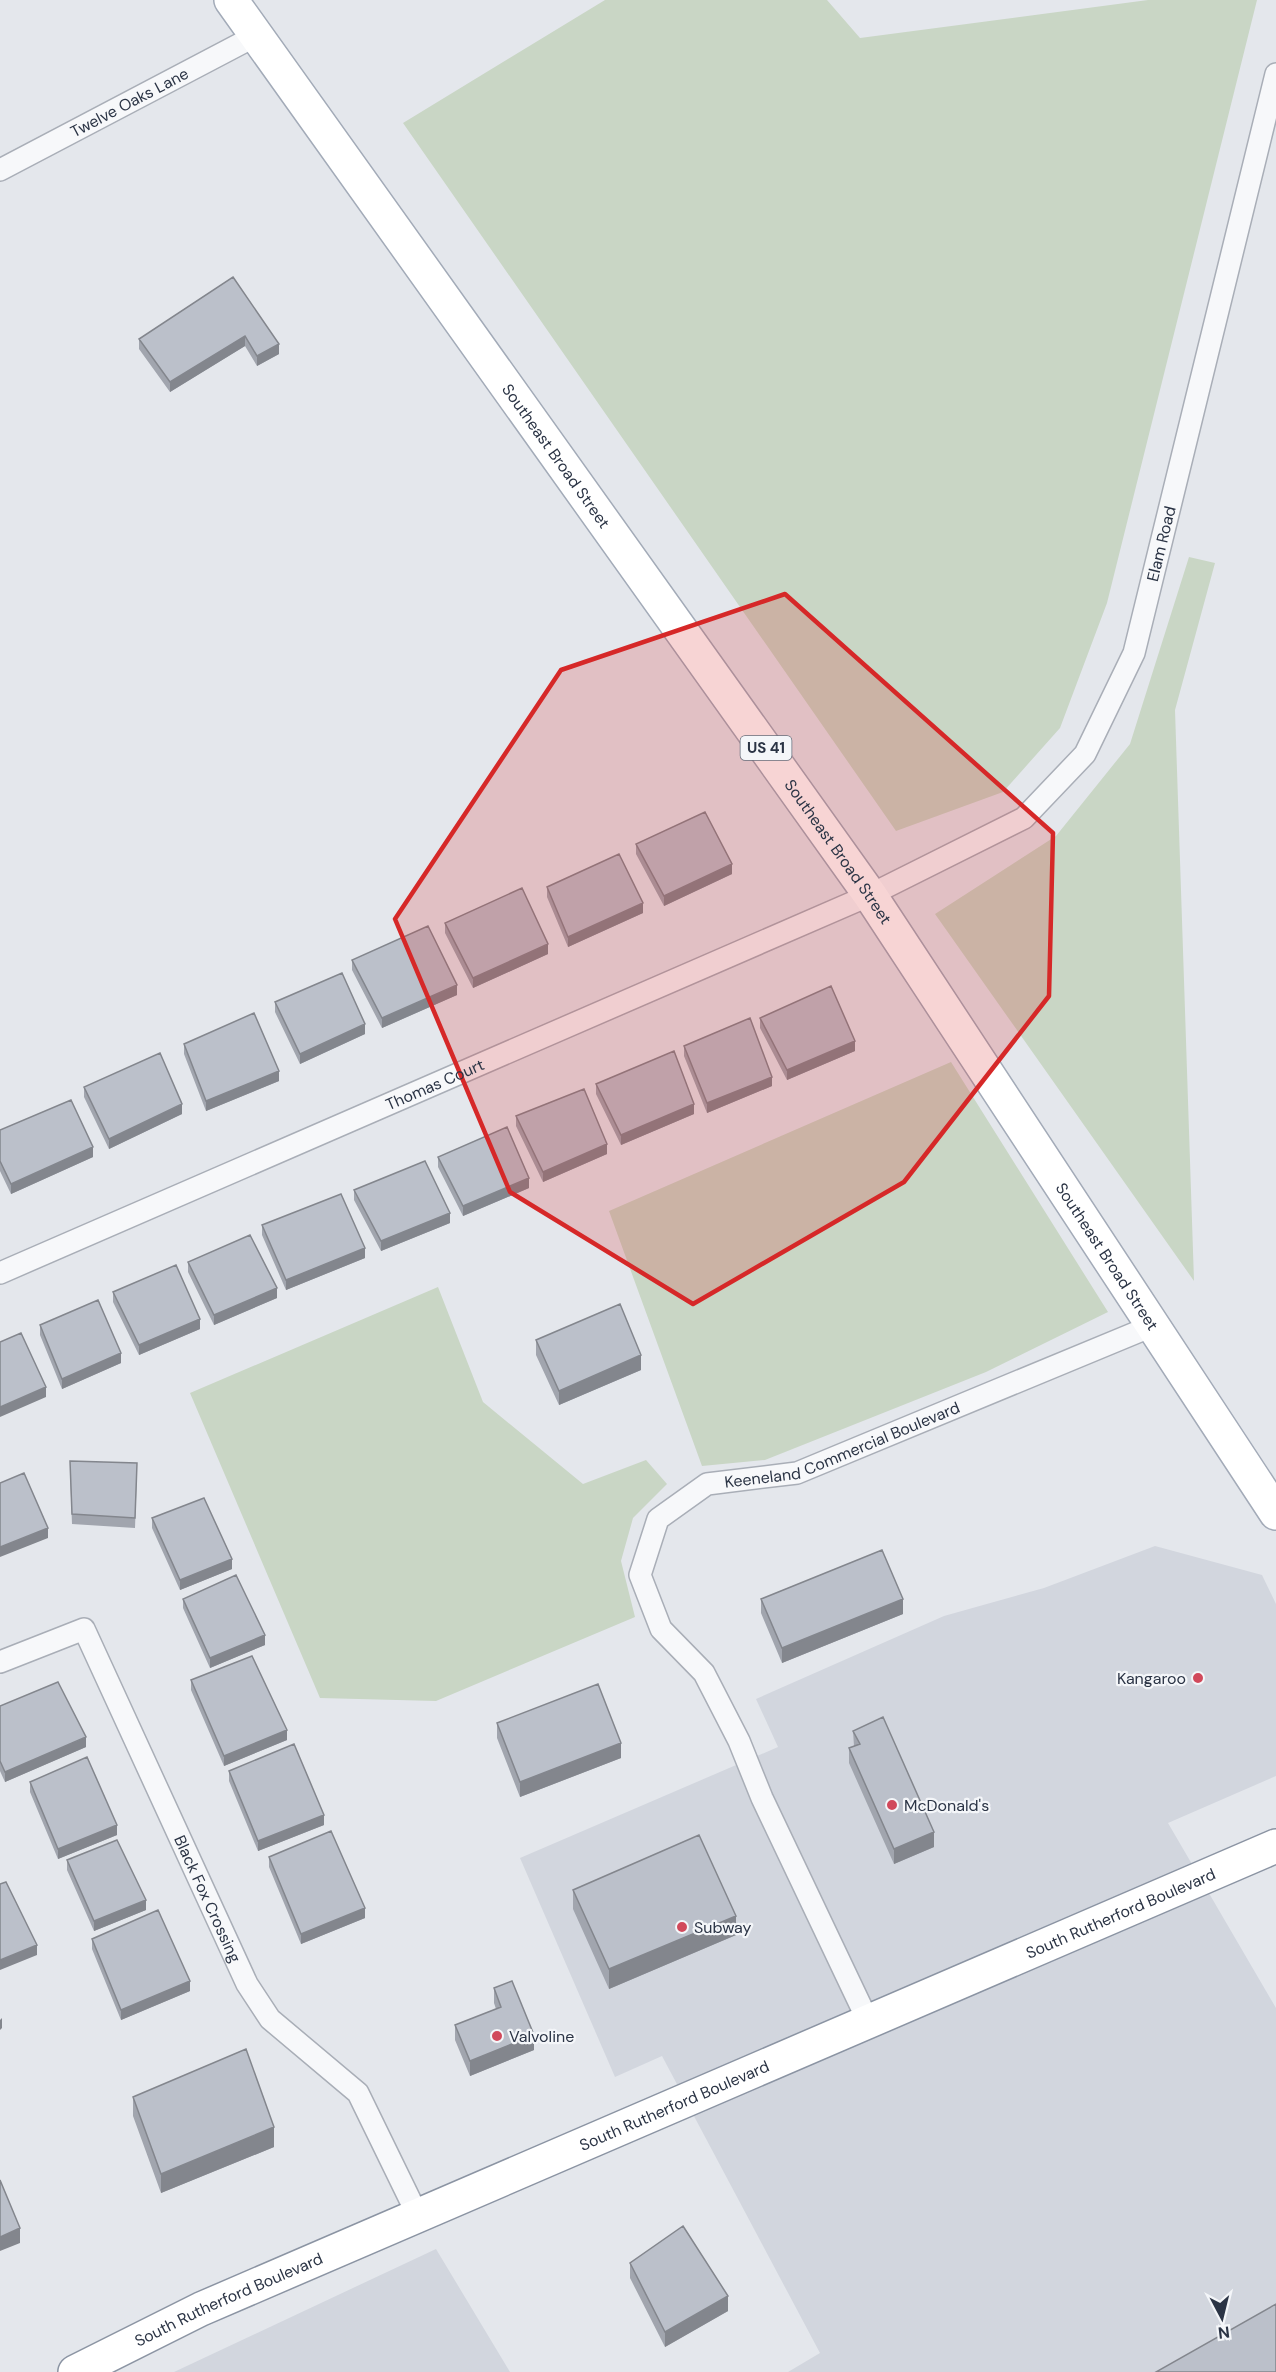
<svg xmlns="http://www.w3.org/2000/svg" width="1276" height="2372" viewBox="0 0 1276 2372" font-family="'DM Sans',sans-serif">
  <rect width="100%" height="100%" fill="#e4e7ec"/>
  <path fill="#d2d6de" d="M 1155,1546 L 1262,1575 L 1276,1604 L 1276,1776 L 1168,1823 L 1276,2008 L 1276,2372 L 788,2372 L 820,2353 L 662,2056 L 615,2077 L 520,1858 L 778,1747 L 756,1699 L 944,1616 L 1044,1588 Z
    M 436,2249 L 510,2372 L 174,2372 Z"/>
  <path fill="#c9d6c5" d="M 605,0 L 827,0 L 860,38 L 1148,0 L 1257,0 L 1107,603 L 1060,728 L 1003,792 L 896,831 L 403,123 Z
    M 1189,557 L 1215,563 L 1175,710 L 1194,1281 L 935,914 L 1056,836 L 1130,744 Z
    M 951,1062 L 1108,1312 L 986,1372 L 765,1460 L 702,1466 L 609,1211 Z
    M 438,1287 L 483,1402 L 583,1484 L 646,1460 L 667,1484 L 633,1518 L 621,1561 L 635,1617 L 436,1701 L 320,1698 L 190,1393 Z"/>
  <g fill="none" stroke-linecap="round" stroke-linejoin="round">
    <defs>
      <g id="street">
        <path id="s1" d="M 0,170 L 257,35"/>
        <path id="s2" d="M 0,1273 L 870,895 L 1024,818 L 1085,754 L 1134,653 L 1276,74"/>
        <path id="s3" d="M 0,1662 L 84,1629 L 247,1984 L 270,2019 L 358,2093 L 417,2214"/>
        <path id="s4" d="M 868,2021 L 762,1798 L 739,1741 L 704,1673 L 661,1629 L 640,1575 L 658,1519 L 707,1484 L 797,1473 L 1152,1326"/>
      </g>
      <g id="primary">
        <path id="s5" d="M 231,0 L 870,895 L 1276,1513"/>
      </g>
      <g id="highway">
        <path id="s6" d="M 75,2372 L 201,2309 L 1276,1846"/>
      </g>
    </defs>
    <use href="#street" stroke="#a9aeb7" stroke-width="24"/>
    <use href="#primary" stroke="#a3abb8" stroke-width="36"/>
    <use href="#highway" stroke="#8b94a3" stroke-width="36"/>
    <use href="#street" stroke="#f7f8fa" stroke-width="21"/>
    <use href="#primary" stroke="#fff" stroke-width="33"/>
    <use href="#highway" stroke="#fff" stroke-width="33"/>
  </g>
  <path fill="#a1a5ae" d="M 233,277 L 279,354 L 257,366 L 245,346 L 170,392 L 139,349 L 139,339 Z
    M 636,844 L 732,874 L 664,906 L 636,854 Z
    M 547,887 L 643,913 L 568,947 L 547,897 Z
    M 445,923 L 548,954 L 473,988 L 445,933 Z
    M 352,960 L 457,995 L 382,1028 L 352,970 Z
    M 275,1002 L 365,1034 L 300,1064 L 275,1012 Z
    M 760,1018 L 855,1051 L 787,1080 L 760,1028 Z
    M 184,1044 L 279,1081 L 206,1111 L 184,1054 Z
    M 684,1046 L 772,1086 L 707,1113 L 684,1056 Z
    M 596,1084 L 694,1114 L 621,1145 L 596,1094 Z
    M 84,1087 L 182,1114 L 109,1149 L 84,1097 Z
    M 516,1116 L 607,1154 L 543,1182 L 516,1126 Z
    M 0,1130 L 93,1157 L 11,1194 L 0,1171 Z
    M 438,1157 L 529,1188 L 463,1216 L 438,1167 Z
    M 354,1190 L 450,1223 L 381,1251 L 354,1200 Z
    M 262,1225 L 365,1258 L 286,1290 L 262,1235 Z
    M 188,1262 L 277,1298 L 214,1325 L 188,1272 Z
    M 113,1292 L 200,1329 L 139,1355 L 113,1302 Z
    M 40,1325 L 121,1363 L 62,1389 L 40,1335 Z
    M 536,1340 L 641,1370 L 559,1405 L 536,1355 Z
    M 70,1471 L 137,1473 L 135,1528 L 72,1524 Z
    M 152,1518 L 232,1569 L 180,1590 L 152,1528 Z
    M 183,1599 L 265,1645 L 210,1668 L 183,1608 Z
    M 761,1599 L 903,1614 L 782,1663 L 761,1613 Z
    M 191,1680 L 287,1740 L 224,1766 L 191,1690 Z
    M 0,1706 L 86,1747 L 5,1782 L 0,1771 Z
    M 497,1723 L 621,1758 L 520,1797 L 497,1738 Z
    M 853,1731 L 934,1847 L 894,1864 L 849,1763 L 849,1748 L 854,1746 Z
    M 229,1771 L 324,1825 L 258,1851 L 229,1781 Z
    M 30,1782 L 117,1835 L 58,1859 L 30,1792 Z
    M 269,1857 L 365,1918 L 301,1944 L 269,1867 Z
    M 67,1860 L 146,1910 L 94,1931 L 67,1870 Z
    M 573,1890 L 736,1935 L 609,1989 L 573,1909 Z
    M 92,1939 L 190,1991 L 121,2020 L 92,1949 Z
    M 494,1988 L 534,2050 L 470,2076 L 455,2040 L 455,2025 L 496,2009 L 494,2003 Z
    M 133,2097 L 274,2147 L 161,2193 L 133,2116 Z
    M 630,2263 L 728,2311 L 665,2347 L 630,2278 Z"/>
  <path fill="#83868d" d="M 245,336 L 245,346 L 170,392 L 170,382 Z
    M 279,344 L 279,354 L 257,366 L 257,356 Z
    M 732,864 L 732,874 L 664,906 L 664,896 Z
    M 643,903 L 643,913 L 568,947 L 568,937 Z
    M 548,944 L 548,954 L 473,988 L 473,978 Z
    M 457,985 L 457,995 L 382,1028 L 382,1018 Z
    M 365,1024 L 365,1034 L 300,1064 L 300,1054 Z
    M 855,1041 L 855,1051 L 787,1080 L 787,1070 Z
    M 279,1071 L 279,1081 L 206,1111 L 206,1101 Z
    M 772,1077 L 772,1086 L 707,1113 L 707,1103 Z
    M 182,1104 L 182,1114 L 109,1149 L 109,1139 Z
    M 694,1104 L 694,1114 L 621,1145 L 621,1135 Z
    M 607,1144 L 607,1154 L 543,1182 L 543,1172 Z
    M 93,1147 L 93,1157 L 11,1194 L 11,1184 Z
    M 529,1178 L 529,1188 L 463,1216 L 463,1206 Z
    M 450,1213 L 450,1223 L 381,1251 L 381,1241 Z
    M 365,1248 L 365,1258 L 286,1290 L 286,1280 Z
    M 277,1288 L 277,1298 L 214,1325 L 214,1315 Z
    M 200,1319 L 200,1329 L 139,1355 L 139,1345 Z
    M 121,1353 L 121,1363 L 62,1389 L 62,1379 Z
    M 641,1355 L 641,1370 L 559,1405 L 559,1391 Z
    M 46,1387 L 46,1397 L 0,1417 L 0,1407 Z
    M 48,1528 L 48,1538 L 0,1557 L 0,1547 Z
    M 232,1559 L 232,1569 L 180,1590 L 180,1580 Z
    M 903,1599 L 903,1614 L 782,1663 L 782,1648 Z
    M 265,1635 L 265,1645 L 210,1668 L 210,1658 Z
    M 287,1730 L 287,1740 L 224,1766 L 224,1756 Z
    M 86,1737 L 86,1747 L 5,1782 L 5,1772 Z
    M 621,1743 L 621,1758 L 520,1797 L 520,1782 Z
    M 324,1815 L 324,1825 L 258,1851 L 258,1841 Z
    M 117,1825 L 117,1835 L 58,1859 L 58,1849 Z
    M 934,1832 L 934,1847 L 894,1864 L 894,1849 Z
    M 146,1900 L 146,1910 L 94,1931 L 94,1921 Z
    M 365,1908 L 365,1918 L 301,1944 L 301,1934 Z
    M 736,1916 L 736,1935 L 609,1989 L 609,1969 Z
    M 37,1945 L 37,1955 L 0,1970 L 0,1960 Z
    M 190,1981 L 190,1991 L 121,2020 L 121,2010 Z
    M 2,2018 L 2,2028 L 0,2030 L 0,2020 Z
    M 534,2035 L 534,2050 L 470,2076 L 470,2061 Z
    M 274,2127 L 274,2147 L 161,2193 L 161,2174 Z
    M 20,2228 L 20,2243 L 0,2251 L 0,2237 Z
    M 728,2296 L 728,2311 L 665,2347 L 665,2332 Z"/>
  <path fill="#bbc0ca" stroke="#83868d" stroke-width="1.5" d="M 233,277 L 279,344 L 257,356 L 245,336 L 170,382 L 139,339 Z
    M 705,812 L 732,864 L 664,896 L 636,844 Z
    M 619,854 L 643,903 L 568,937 L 547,887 Z
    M 522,888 L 548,944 L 473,978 L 445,923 Z
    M 428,926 L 457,985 L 382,1018 L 352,960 Z
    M 342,973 L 365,1024 L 300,1054 L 275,1002 Z
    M 831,986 L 855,1041 L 787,1070 L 760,1018 Z
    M 254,1013 L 279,1071 L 206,1101 L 184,1044 Z
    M 750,1018 L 772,1077 L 707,1103 L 684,1046 Z
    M 674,1051 L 694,1104 L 621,1135 L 596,1084 Z
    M 160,1053 L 182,1104 L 109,1139 L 84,1087 Z
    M 584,1089 L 607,1144 L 543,1172 L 516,1116 Z
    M 71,1100 L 93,1147 L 11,1184 L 0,1161 L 0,1130 Z
    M 507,1127 L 529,1178 L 463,1206 L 438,1157 Z
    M 425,1161 L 450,1213 L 381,1241 L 354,1190 Z
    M 341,1194 L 365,1248 L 286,1280 L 262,1225 Z
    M 250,1235 L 277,1288 L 214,1315 L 188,1262 Z
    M 176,1265 L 200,1319 L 139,1345 L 113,1292 Z
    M 98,1300 L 121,1353 L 62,1379 L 40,1325 Z
    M 620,1304 L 641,1355 L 559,1391 L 536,1340 Z
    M 21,1333 L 46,1387 L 0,1407 L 0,1342 Z
    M 70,1461 L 137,1463 L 135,1518 L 72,1514 Z
    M 24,1473 L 48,1528 L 0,1547 L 0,1483 Z
    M 204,1498 L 232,1559 L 180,1580 L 152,1518 Z
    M 882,1550 L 903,1599 L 782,1648 L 761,1599 Z
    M 236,1575 L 265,1635 L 210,1658 L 183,1599 Z
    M 252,1656 L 287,1730 L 224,1756 L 191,1680 Z
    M 58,1682 L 86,1737 L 5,1772 L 0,1761 L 0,1706 Z
    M 598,1684 L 621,1743 L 520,1782 L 497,1723 Z
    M 883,1717 L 934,1832 L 894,1849 L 849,1748 L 860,1744 L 853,1731 Z
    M 294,1744 L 324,1815 L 258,1841 L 229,1771 Z
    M 87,1757 L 117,1825 L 58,1849 L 30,1782 Z
    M 331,1831 L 365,1908 L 301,1934 L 269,1857 Z
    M 699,1835 L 736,1916 L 609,1969 L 573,1890 Z
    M 117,1840 L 146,1900 L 94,1921 L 67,1860 Z
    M 6,1882 L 37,1945 L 0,1960 L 0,1884 Z
    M 158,1910 L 190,1981 L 121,2010 L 92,1939 Z
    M 512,1981 L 534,2035 L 470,2061 L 455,2025 L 501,2007 L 494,1988 Z
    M 246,2049 L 274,2127 L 161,2174 L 133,2097 Z
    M 0,2180 L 20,2228 L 0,2237 Z
    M 683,2226 L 728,2296 L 665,2332 L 630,2263 Z
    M 1276,2304 L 1276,2372 L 1156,2372 Z"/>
  <path fill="#d62828" fill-opacity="0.2" stroke="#d62828" stroke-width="4.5" stroke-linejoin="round" d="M 785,594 L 1053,833 L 1049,996 L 904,1182 L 693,1304 L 510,1192 L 395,919 L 561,670 Z"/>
  <g fill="#d1495b" stroke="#f4f6f9" stroke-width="2">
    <circle cx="1198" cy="1678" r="6"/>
    <circle cx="892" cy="1805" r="6"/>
    <circle cx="682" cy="1927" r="6"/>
    <circle cx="497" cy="2036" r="6"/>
  </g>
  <g text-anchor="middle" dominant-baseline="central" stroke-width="4.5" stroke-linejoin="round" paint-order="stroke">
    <rect fill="#f4f6f9" stroke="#676e7b" stroke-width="1.5" x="740.5" y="736" width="51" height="24" rx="4.5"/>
    <g font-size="15" font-weight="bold" fill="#2b3445">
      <text x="766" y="748">US 41</text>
    </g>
    <g font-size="16" fill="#2b3445" stroke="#f4f6f9">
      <text stroke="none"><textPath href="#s1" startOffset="146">Twelve Oaks Lane</textPath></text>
      <text stroke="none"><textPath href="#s5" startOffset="560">Southeast Broad Street</textPath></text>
      <text stroke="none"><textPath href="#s2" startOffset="1434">Elam Road</textPath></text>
      <text stroke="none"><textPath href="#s5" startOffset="1046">Southeast Broad Street</textPath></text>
      <text stroke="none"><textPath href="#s2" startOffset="474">Thomas Court</textPath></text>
      <text stroke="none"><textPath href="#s5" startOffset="1532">Southeast Broad Street</textPath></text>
      <text stroke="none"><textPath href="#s4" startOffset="765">Keeneland Commercial Boulevard</textPath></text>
      <text stroke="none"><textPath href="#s3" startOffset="387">Black Fox Crossing</textPath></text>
      <text stroke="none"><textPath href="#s6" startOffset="1142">South Rutherford Boulevard</textPath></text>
      <text stroke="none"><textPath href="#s6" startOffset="656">South Rutherford Boulevard</textPath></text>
      <text stroke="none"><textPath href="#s6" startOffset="170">South Rutherford Boulevard</textPath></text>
    </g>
    <g font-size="16" fill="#2b3445" stroke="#f4f6f9" text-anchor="start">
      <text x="1186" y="1678" text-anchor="end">Kangaroo</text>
      <text x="904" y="1805">McDonald's</text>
      <text x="694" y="1927">Subway</text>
      <text x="509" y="2036">Valvoline</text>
    </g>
  </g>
  <g transform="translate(1222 2318) rotate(173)" stroke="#f4f6f9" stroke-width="4.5" paint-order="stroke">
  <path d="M0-4.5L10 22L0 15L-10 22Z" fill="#2b3445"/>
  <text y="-9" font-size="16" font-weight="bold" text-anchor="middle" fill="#2b3445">N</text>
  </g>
</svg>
